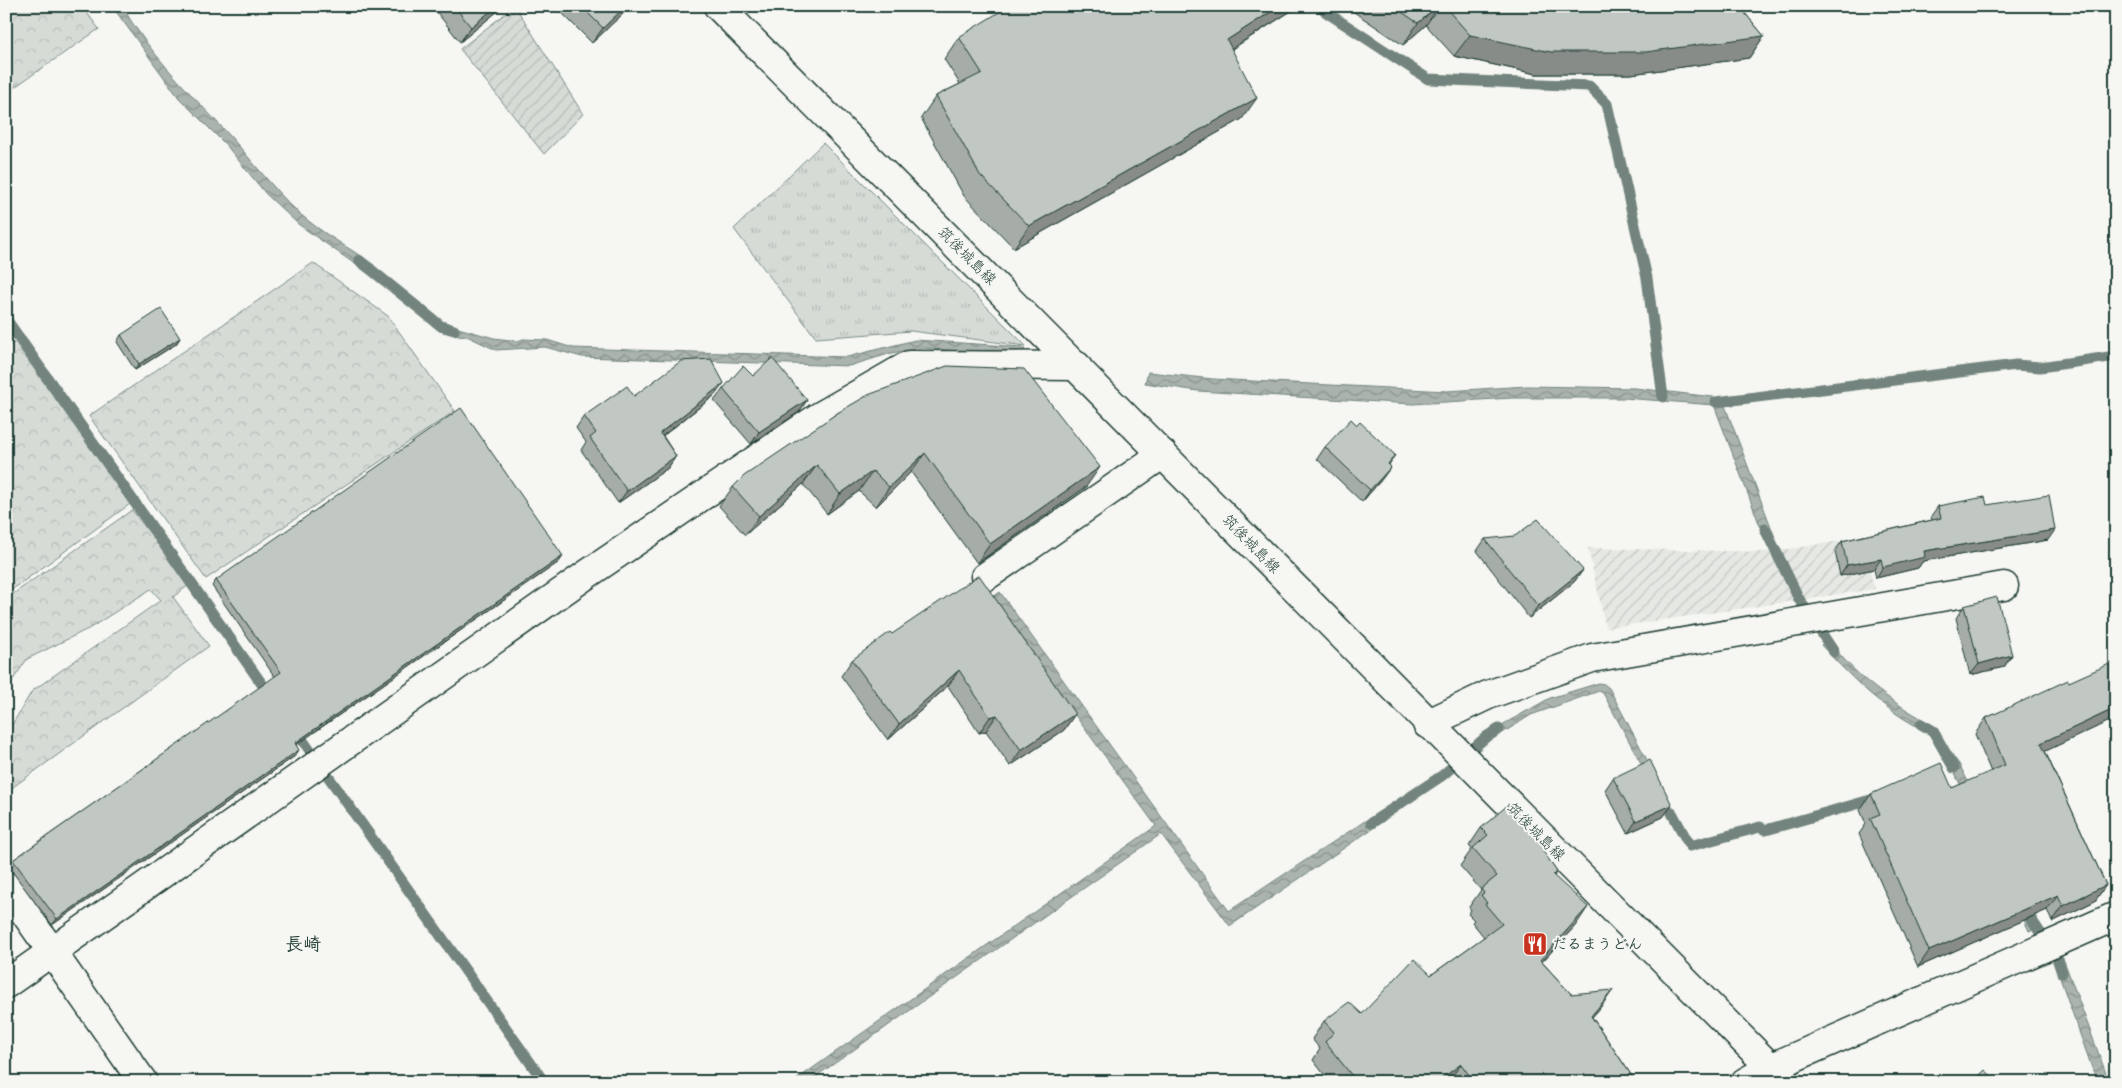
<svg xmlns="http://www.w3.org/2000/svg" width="2122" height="1088" viewBox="0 0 2122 1088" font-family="'Architects Daughter','Klee One',sans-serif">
  <defs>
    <pattern id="industrial-furrows" width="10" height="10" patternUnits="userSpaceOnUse" patternTransform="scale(1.25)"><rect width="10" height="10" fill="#e6e8e4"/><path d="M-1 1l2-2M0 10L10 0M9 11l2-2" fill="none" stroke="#c5c8c4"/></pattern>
    <pattern id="grass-tufts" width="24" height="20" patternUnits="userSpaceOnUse" patternTransform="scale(1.25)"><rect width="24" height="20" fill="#d6dbd6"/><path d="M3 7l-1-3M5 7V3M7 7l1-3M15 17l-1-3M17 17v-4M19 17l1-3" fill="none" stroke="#b7bdb8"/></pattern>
    <pattern id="forest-crowns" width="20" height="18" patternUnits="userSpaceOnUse" patternTransform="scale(1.25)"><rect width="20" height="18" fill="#d6dbd6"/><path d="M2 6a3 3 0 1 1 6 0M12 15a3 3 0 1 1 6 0" fill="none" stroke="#b7bdb8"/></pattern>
    <pattern id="garden-furrows" width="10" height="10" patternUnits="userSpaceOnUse" patternTransform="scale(1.25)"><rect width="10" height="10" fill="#d6dbd6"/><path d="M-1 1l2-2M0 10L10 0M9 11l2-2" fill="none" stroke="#b7bdb8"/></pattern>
    <pattern id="water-waves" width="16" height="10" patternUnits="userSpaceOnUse" patternTransform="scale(1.25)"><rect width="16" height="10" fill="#aab3ae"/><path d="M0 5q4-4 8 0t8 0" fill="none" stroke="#8a938e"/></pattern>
  </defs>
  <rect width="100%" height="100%" fill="#f6f6f2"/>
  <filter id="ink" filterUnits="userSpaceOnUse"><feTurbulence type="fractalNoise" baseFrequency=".02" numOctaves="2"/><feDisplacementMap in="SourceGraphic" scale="10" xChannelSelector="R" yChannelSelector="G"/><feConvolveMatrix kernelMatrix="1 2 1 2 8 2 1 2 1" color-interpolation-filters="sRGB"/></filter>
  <g filter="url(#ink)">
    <path fill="url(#industrial-furrows)" d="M 1859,538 L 1875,589 L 1606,628 L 1588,548 L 1769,552 Z"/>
    <path fill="url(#grass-tufts)" stroke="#7a8c85" d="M 823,143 L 1026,346 L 911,331 L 816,338 L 734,229 Z"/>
    <path fill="url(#forest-crowns)" stroke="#7a8c85" d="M 6,6 L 82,6 L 99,29 L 6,93 Z
      M 313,263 L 388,316 L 455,411 L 206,579 L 89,416 Z
      M 15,342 L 130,504 L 6,594 L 6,348 Z
      M 132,510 L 189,585 L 173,597 L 209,646 L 6,792 L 6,735 L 32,691 L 161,600 L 151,589 L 90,628 L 27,659 L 6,690 L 6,599 Z"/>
    <path fill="url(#garden-furrows)" stroke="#7a8c85" d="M 515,6 L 583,114 L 544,154 L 460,49 Z"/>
    <path fill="url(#water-waves)" stroke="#72847d" d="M 112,6 L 122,6 C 147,50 184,87 218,123 C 246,152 269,185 299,213 C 321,233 350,248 374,265 L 369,274 L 298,224 L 266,194 L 226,145 L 179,98 Z
      M 440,323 L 494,338 L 518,341 L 523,339 L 547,340 L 573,348 L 847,357 L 915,340 L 1023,347 L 1029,357 L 924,348 L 892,353 L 849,366 L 582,357 L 545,347 L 496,350 L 469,337 L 439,331 Z
      M 1148,372 L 1213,379 L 1447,391 L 1527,386 L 1635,388 L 1722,398 L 1776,540 L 1767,544 L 1714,405 L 1624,398 L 1512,398 L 1413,404 L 1198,391 L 1145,383 Z
      M 1000,592 L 1229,911 L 1380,811 L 1385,820 L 1230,926 L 1161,834 L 808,1082 L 793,1082 L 1156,826 L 990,599 Z
      M 1828,639 C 1854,677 1894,704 1935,726 L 1932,734 C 1888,714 1854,681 1821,645 Z
      M 1599,683 L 1604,684 L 1609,688 L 1681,824 L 1675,826 L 1603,693 L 1599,691 L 1531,715 L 1493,739 L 1488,739 L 1484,735 L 1550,698 Z
      M 1949,751 L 1959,764 L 1987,819 L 2038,929 L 2029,931 L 1973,810 L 1954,772 L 1942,758 Z
      M 2063,958 L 2107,1076 L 2109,1082 L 2097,1082 L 2054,961 Z"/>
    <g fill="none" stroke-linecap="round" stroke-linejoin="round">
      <path stroke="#72847d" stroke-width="11" d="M 1322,6 L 1326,12 L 1428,79 L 1589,86 L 1607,104 L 1647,278 L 1663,397
        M 359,260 L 441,326 L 454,330
        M 6,319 L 271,697
        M 1716,402 L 2016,365 L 2040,367 L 2116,356
        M 1765,529 L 1799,599 L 1834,652
        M 1921,724 L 1933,731 L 1954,768
        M 294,728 L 544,1082
        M 1672,813 L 1690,846 L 1760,827 L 1766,830 L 1881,797
        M 1371,823 L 1443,775 L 1486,737 L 1499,729
        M 2029,916 L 2057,958 L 2062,973"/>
      <defs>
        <path id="street" d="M 985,577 L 1163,454
          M 1427,724 L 1488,695 L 1592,658 L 2004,586
          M 6,886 L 143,1082
          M 6,984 L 586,575 L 817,418 L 909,365 L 1077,366
          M 1745,1082 L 1770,1068 L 2116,916"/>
        <path id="secondary" d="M 718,6 L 1785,1082"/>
      </defs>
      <use href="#street" stroke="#1f3d34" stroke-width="31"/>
      <use href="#secondary" stroke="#1f3d34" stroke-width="31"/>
      <use href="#street" stroke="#f6f6f2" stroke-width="28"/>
      <use href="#secondary" stroke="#f6f6f2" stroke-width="28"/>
    </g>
    <path fill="#a6aca8" stroke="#1f3d34" d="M 432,6 L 504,6 L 460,42 Z
      M 555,6 L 631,6 L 592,43 Z
      M 1299,6 L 1232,49 L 1242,119 L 1014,248 L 964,196 L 921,118 L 936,96 L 960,84 L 944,59 L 959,37 Z
      M 1345,6 L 1739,6 L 1764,36 L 1749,58 L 1631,74 L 1536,74 L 1454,56 L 1426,25 L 1403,45 Z
      M 121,335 L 180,338 L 176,344 L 135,370 L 117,342 Z
      M 753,376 L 807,400 L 799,412 L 751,444 L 714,401 L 723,389 Z
      M 715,395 L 663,436 L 676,456 L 668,468 L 618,503 L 581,450 L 586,442 L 576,428 L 584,416 L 634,396 Z
      M 839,412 L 1086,487 L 977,563 L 911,472 L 876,507 L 859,491 L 827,514 L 803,484 L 745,535 L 719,506 L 733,487 Z
      M 1357,425 L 1395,455 L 1389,465 L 1382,479 L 1362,502 L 1317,459 L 1325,447 Z
      M 1987,505 L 2048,540 L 1923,561 L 1918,568 L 1876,578 L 1874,569 L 1840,576 L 1835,551 L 1842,541 L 1932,520 L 1931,516 L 1938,506 Z
      M 1485,539 L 1583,570 L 1574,582 L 1529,618 L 1477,551 Z
      M 563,556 L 559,562 L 296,745 L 295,756 L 52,925 L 8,866 L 13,860 L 275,677 L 212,586 L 216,580 Z
      M 1964,606 L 2012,655 L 2004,667 L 1970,675 L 1956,618 Z
      M 892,634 L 1075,714 L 1064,730 L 1010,766 L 986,731 L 979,733 L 948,686 L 888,740 L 841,676 L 852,660 Z
      M 2069,682 L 2116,718 L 2045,751 L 2106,885 L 2095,901 L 2052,922 L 2047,910 L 1918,967 L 1859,834 L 1866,824 L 1860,810 L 1871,794 L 1952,788 L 1991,772 L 1975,734 L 1986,718 Z
      M 1613,778 L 1672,805 L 1663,817 L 1628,833 L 1605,790 Z
      M 1481,828 L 1543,852 L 1557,872 L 1554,876 L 1576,925 L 1542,962 L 1571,994 L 1600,1008 L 1592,1017 L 1636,1082 L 1330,1082 L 1313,1060 L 1320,1049 L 1312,1039 L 1324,1021 L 1362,1014 L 1431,975 L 1484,937 L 1472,922 L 1474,920 L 1468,914 L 1471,910 L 1469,907 L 1481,890 L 1460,866 L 1472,849 L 1469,846 Z"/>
    <path fill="#878c88" stroke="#1f3d34" d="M 497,6 L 504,6 L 460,42 L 471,27 Z
      M 626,6 L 631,6 L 592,43 L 603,28 Z
      M 1280,6 L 1299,6 L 1212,61 L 1227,40 Z
      M 1438,6 L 1439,6 L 1426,25 L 1403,45 L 1418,23 Z
      M 1470,35 L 1764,36 L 1749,58 L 1631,74 L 1536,74 L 1454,56 Z
      M 1257,98 L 1242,119 L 1014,248 L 1029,226 Z
      M 180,338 L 176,344 L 135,370 L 139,364 Z
      M 724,383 L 715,395 L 652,444 L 660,433 Z
      M 807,400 L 799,412 L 751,444 L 759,432 Z
      M 925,453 L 911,472 L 876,507 L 889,487 Z
      M 676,456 L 668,468 L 618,503 L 627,491 Z
      M 817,465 L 803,484 L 745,535 L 759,516 Z
      M 1100,467 L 1086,487 L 977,563 L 990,544 Z
      M 1391,467 L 1382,479 L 1362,502 L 1370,490 Z
      M 873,471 L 859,491 L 827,514 L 840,494 Z
      M 2055,530 L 2048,540 L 1923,561 L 1918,568 L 1876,578 L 1883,567 L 1924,551 Z
      M 563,556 L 559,562 L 290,749 L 295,743 Z
      M 1881,559 L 1874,569 L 1840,576 L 1847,565 Z
      M 1583,570 L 1574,582 L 1529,618 L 1538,606 Z
      M 2012,655 L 2004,667 L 1970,675 L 1979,664 Z
      M 959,670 L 948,686 L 888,740 L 899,724 Z
      M 2116,708 L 2116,718 L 2031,758 L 2041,743 Z
      M 1075,714 L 1064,730 L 1010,766 L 1021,750 Z
      M 997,715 L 986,731 L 979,733 L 990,717 Z
      M 299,750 L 295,756 L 52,925 L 57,919 Z
      M 1672,805 L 1663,817 L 1628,833 L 1636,821 Z
      M 2106,885 L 2095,901 L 2052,922 L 2063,906 Z
      M 2058,895 L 2047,910 L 1918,967 L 1929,951 Z
      M 1588,907 L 1576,925 L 1527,978 L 1540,960 Z
      M 1613,990 L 1600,1008 L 1578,1034 L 1591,1016 Z
      M 1461,1064 L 1448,1082 L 1437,1082 Z"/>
    <path fill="#c1c8c3" stroke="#1f3d34" d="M 454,6 L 497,6 L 471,27 Z
      M 581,6 L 626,6 L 603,28 Z
      M 1009,6 L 1280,6 L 1227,40 L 1257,98 L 1029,226 L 980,175 L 936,96 L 982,73 L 959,37 Z
      M 1393,6 L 1438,6 L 1418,23 Z
      M 1444,6 L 1739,6 L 1764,36 L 1646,52 L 1551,52 L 1470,35 Z
      M 161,309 L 180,338 L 139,364 L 121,335 Z
      M 772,358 L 807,400 L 759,432 L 723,389 L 743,366 L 753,376 Z
      M 711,359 L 724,383 L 660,433 L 676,456 L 627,491 L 590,438 L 596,433 L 584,416 L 627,386 L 634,396 L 681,361 Z
      M 947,366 L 1024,369 L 1100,467 L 990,544 L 925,453 L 889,487 L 873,471 L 840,494 L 817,465 L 759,516 L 733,487 L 744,476 L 839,412 L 868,395 Z
      M 461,408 L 563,556 L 295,743 L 299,750 L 57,919 L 13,860 L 281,672 L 216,580 Z
      M 1351,419 L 1357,425 L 1360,422 L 1395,455 L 1388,464 L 1391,467 L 1370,490 L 1325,447 Z
      M 2049,495 L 2055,530 L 1924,551 L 1925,557 L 1883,567 L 1881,559 L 1847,565 L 1842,541 L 1941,518 L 1938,506 L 1985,497 L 1987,505 Z
      M 1538,519 L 1583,570 L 1538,606 L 1485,539 L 1515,536 Z
      M 979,575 L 1075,714 L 1021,750 L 997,715 L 990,717 L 959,670 L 899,724 L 852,660 L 890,632 L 892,634 Z
      M 1997,597 L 2012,655 L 1979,664 L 1964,606 Z
      M 2116,661 L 2116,708 L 2041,743 L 2106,885 L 2063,906 L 2058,895 L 1929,951 L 1870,818 L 1880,814 L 1871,794 L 1941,763 L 1952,788 L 2005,765 L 1986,718 L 2068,680 L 2069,682 Z
      M 1650,760 L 1672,805 L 1636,821 L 1613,778 Z
      M 1509,804 L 1546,848 L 1543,851 L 1557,872 L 1553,875 L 1588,907 L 1540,960 L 1571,994 L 1613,990 L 1591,1016 L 1636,1082 L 1474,1082 L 1461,1064 L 1437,1082 L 1357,1082 L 1325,1042 L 1334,1032 L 1324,1021 L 1349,1002 L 1362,1014 L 1414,959 L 1431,975 L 1502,924 L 1485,904 L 1487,903 L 1481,895 L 1484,893 L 1481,889 L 1497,876 L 1473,848 L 1488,835 L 1481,828 Z
      M 1985,1070 L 1998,1082 L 1973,1082 Z"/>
  </g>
  <defs>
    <symbol id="restaurant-square" viewBox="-11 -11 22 22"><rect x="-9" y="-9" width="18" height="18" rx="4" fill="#c8321e" stroke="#f6f6f2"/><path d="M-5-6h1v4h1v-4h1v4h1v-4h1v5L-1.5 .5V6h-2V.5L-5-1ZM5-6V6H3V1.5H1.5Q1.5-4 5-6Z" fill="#fff"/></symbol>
  </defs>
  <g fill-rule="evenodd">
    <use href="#restaurant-square" x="1521" y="930" width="28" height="28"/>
  </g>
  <g text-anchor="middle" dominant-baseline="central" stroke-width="4" stroke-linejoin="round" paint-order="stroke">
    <g font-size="15" fill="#1f3d34" stroke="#f6f6f2">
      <text transform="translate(967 256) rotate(45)">筑後城島線</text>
      <text transform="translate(1251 544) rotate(46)">筑後城島線</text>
      <text transform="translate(1536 832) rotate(45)">筑後城島線</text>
    </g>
    <g font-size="15" font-weight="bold" fill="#1f3d34" stroke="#f6f6f2" text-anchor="start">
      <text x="1552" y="944">だるまうどん</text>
    </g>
    <g font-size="18" font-weight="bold" fill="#1f3d34" stroke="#f6f6f2">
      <text x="303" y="944">長崎</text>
    </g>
  </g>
  <rect width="2122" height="1088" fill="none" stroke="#f6f6f2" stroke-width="25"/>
  <rect x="12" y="12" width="2097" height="1063" fill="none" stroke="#1f3d34" stroke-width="2" filter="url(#ink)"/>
</svg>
